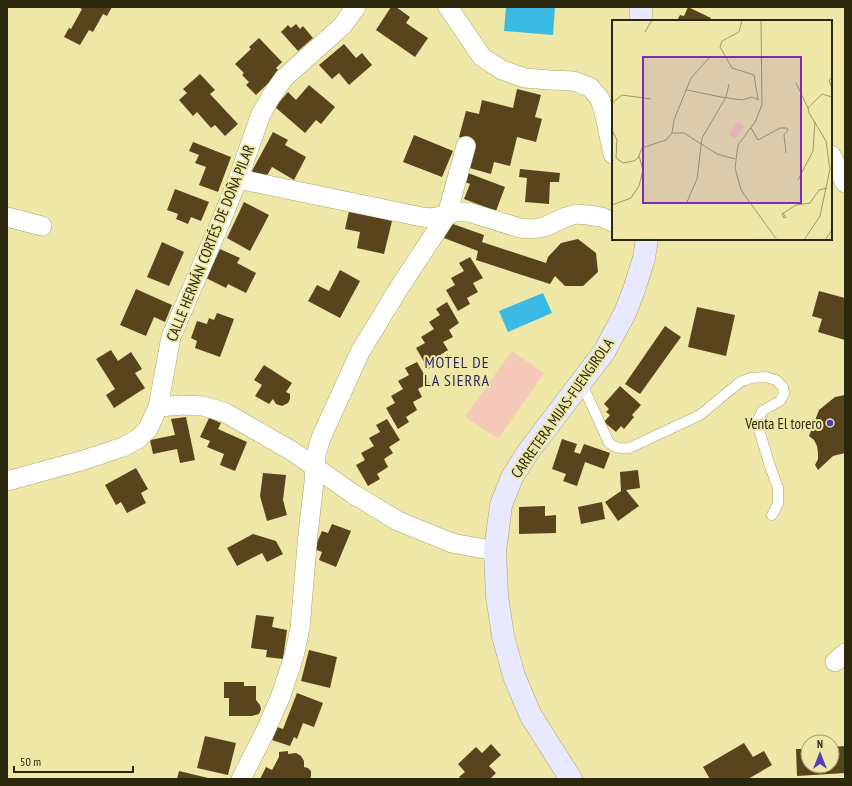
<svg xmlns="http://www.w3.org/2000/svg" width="852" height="786" viewBox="0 0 852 786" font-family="'PT Sans Narrow',sans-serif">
  <rect width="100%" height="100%" fill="#eee7a7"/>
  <path fill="#f5cab8" d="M 512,351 L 544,373 L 498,439 L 465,417 Z"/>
  <path fill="#3bbbe3" d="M 506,7 L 555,7 L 553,35 L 504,31 Z
    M 543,293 L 552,313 L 508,332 L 499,311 Z"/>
  <path fill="#58451e" d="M 81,7 L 112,7 L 107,16 L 103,14 L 93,32 L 89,30 L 80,45 L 64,37 L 69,28 L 71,29 L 82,9 L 80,8 Z
    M 391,7 L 396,7 L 410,17 L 406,23 L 428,38 L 415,57 L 376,30 Z
    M 688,7 L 711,18 L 710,21 L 677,21 L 680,15 L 684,16 Z
    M 296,24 L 300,29 L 303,26 L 313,38 L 298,51 L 281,32 L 288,25 L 291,28 Z
    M 259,38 L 282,62 L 276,68 L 280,72 L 256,95 L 246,85 L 249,82 L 242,75 L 244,73 L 235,64 L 251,49 L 249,47 Z
    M 344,44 L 356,58 L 362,53 L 372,65 L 349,85 L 339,73 L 332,79 L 319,65 Z
    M 200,74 L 215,90 L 210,94 L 238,124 L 225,136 L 215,125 L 211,128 L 197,112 L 193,116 L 179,100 L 187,93 L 183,89 Z
    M 309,85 L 335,107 L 321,124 L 316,120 L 305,133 L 275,107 L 288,92 L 296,100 Z
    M 517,89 L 541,95 L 535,117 L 542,119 L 536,142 L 517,137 L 510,166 L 494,162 L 491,174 L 466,167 L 473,141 L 459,137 L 466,111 L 479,114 L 482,100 L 513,108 Z
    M 273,132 L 288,140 L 285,145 L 306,157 L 294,180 L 272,167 L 265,179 L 252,171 Z
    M 414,135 L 453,151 L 442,177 L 403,162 Z
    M 193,142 L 231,157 L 218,192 L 199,185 L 206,167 L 195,163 L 199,155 L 189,151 Z
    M 520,169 L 560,173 L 559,182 L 550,182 L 549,204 L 525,202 L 527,178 L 519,177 Z
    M 468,173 L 505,187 L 496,211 L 464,199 L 470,184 L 465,182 Z
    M 175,189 L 209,202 L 201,221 L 191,217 L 188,224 L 176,219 L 178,214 L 167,210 Z
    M 244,202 L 269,215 L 250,251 L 227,238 Z
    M 349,211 L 392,221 L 384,254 L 357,248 L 360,232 L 345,229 Z
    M 450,223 L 484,235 L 482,242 L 546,263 L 548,257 L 561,243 L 578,239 L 596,253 L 598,272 L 583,286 L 565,286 L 555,276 L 550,284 L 476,260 L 478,251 L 444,238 Z
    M 162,242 L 184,252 L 169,286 L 147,277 Z
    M 220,249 L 240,258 L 237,263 L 256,273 L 246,293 L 228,284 L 226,288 L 206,278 Z
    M 470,257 L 483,278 L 473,283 L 478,292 L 467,298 L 470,304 L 458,311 L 446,290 L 455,285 L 451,278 L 464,271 L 459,263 Z
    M 340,270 L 360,281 L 340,318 L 308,301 L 317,285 L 329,291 Z
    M 136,289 L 172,305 L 165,322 L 154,317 L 146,336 L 120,325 Z
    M 819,291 L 845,298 L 845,340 L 818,332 L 822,319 L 812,316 Z
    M 447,302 L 459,323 L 449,330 L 453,337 L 443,342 L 448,350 L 437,357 L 440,363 L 428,369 L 416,348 L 425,343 L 421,337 L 434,329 L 429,322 L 440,315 L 436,309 Z
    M 697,307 L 735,315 L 726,356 L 688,347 Z
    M 217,313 L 234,319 L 220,357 L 195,348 L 197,341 L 191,338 L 197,321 L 207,324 L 209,318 L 214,320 Z
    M 665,326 L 681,337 L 640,394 L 625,384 Z
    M 111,350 L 118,361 L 131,352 L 142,369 L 135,373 L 145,388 L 114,408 L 106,395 L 115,389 L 96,359 Z
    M 417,362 L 429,383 L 418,389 L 422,397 L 413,402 L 417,410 L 406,417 L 409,422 L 398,429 L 386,408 L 395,403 L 391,396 L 403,389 L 398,381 L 409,375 L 405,368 Z
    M 264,365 L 292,383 L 286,392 L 290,394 L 290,399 L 288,403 L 282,406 L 276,404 L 273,399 L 269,404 L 255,396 L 262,385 L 254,380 Z
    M 620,386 L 641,405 L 632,415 L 634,417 L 624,429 L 621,426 L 616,432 L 604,422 L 610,415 L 606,412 L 609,409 L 604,404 Z
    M 845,395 L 845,453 L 833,456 L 818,470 L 815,465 L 818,459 L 818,453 L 817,446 L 814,440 L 809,436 L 819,410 L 835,397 Z
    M 186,417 L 195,460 L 180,463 L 177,449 L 153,454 L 150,440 L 175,435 L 171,419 Z
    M 209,418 L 221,423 L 218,429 L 247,442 L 235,471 L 220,465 L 224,454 L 207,447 L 210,441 L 200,437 Z
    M 387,419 L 400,440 L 389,447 L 393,453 L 384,459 L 388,467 L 377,474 L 380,479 L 368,486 L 356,465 L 365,460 L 361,453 L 374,446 L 369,438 L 380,432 L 376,425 Z
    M 562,439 L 577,444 L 574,452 L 580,454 L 584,444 L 610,453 L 604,469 L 585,462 L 577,486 L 563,481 L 566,474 L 552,469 Z
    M 136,468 L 148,489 L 141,493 L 146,503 L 127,513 L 121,502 L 116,505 L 105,485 Z
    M 638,470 L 640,488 L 626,490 L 639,506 L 618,521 L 605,502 L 621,491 L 620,472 Z
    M 263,473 L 286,475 L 283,500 L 287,515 L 267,521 L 260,496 Z
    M 602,502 L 605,519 L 581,524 L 578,507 Z
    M 545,506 L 545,516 L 556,515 L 556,533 L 519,534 L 519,507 Z
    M 332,524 L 351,531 L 336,567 L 319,560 L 322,552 L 314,549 L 322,531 L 328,533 Z
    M 253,534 L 276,541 L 283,554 L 267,562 L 262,553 L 237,566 L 227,548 Z
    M 256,615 L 274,617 L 272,627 L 287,630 L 283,659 L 266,657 L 267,650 L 251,648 Z
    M 309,650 L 337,657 L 330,688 L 301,681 Z
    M 224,682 L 244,682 L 244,686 L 256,686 L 256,700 L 260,705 L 261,709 L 259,714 L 252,716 L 229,716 L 229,698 L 224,698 Z
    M 297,693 L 323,703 L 314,727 L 303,723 L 297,739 L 294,737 L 290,746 L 272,740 L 277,727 L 283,729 Z
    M 205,736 L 236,743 L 228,775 L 197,768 Z
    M 744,743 L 753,757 L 764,751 L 772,765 L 748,779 L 710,779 L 703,767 Z
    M 491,744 L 501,755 L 489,766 L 496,773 L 490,779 L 461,779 L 459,777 L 465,772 L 458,764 L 476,747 L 482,753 Z
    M 845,746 L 845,773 L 797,776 L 796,749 L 808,749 L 808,766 L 832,766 L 832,747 Z
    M 288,751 L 288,754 L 296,753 L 301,756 L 304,761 L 304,767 L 308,768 L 311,771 L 311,776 L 310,779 L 260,779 L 266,767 L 272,770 L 279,757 L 279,752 Z
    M 179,771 L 208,778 L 208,779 L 177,779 Z"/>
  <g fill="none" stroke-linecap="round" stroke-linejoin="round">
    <defs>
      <path id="service" d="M 581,382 L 609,443 C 616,448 620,449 629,448 L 700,415 L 740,382 L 751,378 L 765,377 L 776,380 L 783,387 L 784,394 L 780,401 L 762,411 L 758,420 L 759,430 L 770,466 L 778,488 L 778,504 L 772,515"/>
      <path id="minor" d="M 356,7 L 342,26 L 284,78 L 272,95 L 261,114 L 238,179 L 221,221 L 171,337 L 158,407 L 183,405 L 203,406 L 224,412 L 292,451 L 353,494 L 398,521 L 452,543 L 495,551
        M 448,7 L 482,57 L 502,70 L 525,78 L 550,80 L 573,81 L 590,87 L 600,99 L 605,116 L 613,154
        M 831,155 L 845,183
        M 238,179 L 422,217 L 433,218 L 456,212 L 468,212 L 520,228 L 533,229 L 544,227 L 566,217 L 576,214 L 588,215 L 601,217 L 613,222
        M 7,217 L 42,226
        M 7,481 L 84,460 L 123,447 L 138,439 L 148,429 L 158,407
        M 835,662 L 845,653
        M 241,779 L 264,734 L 280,698 L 294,656 L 300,628 L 308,534 L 314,482 L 316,455 L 321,438 L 360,352 L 399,288 L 447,215 L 466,146"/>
      <path id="secondary" d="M 641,7 L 641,21
        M 571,779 L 531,716 L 514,676 L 503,636 L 497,596 L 495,551 L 501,505 L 512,477 L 528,452 L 604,352 L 625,313 L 635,287 L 644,258 L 647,239"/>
    </defs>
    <use href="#service" stroke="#ada769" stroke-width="11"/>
    <use href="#minor" stroke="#ada769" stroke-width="20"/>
    <use href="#secondary" stroke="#ada769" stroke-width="23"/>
    <use href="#service" stroke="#fff" stroke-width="10"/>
    <use href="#minor" stroke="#fff" stroke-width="19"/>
    <use href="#secondary" stroke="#e8e8fe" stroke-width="22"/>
  </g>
  <circle fill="#503fb6" stroke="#eee7a7" stroke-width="1.5" cx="830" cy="423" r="4"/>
  <g text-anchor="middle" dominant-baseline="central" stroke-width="4" stroke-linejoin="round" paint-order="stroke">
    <g font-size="15" fill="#2b280e" stroke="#eee7a7">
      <text transform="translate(210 243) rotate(-68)">CALLE HERNÁN CORTÉS DE DOÑA PILAR</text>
      <text transform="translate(562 408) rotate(-55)">CARRETERA MIJAS-FUENGIROLA</text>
    </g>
    <g font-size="15" fill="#2b280e" stroke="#eee7a7" text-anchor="end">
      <text x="822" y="423">Venta El torero</text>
    </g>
    <g font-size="16" letter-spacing="1" fill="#2c2660" stroke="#eee7a7">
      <text x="457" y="362">MOTEL DE<tspan x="457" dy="18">LA SIERRA</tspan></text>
    </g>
  </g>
  <g transform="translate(612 20)">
    <rect width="220" height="220" fill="#eee7a7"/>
    <path d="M 126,102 L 132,106 L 123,119 L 117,114 Z" fill="#f5cab8"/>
    <path fill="none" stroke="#a09b6a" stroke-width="1" d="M 130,0 L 127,12 L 110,21 L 108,27 L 120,48 L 142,55 L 146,79M 149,0 L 150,85 L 143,102 L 126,125 L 123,148 L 129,170 L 165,220M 33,12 L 40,0M 97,38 L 79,58 L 62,100 L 60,113 L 72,113 L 105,134 L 123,139M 220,57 L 217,61 L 220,68M 184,63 L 196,88M 75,70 L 109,77 L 130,80 L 140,77 L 147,80M 0,83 L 10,75 L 39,79M 139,108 L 146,120 L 168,108 L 175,108 L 176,110 L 172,115 L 174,133M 0,110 L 5,120 L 4,138 L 11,143 L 22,141 L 26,138 L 30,128 L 54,120 L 60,113M 186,160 L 201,131 L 203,101M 75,182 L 85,159 L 90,118 L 114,77 L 117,64M 0,185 L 19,178 L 27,166 L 31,150 L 27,136M 171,193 L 174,197 L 172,198 L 170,194 L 184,185 L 198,183 L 207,170 L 215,168M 192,220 L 208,196 L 218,149 L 214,121 L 197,93 L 196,88 L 210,74 L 220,77M 213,220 L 220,210"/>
    <path fill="#7b2cbf" fill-opacity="0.15" stroke="#7b2cbf" stroke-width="2" d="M 31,37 L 189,37 L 189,183 L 31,183 Z"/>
    <rect width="220" height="220" fill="none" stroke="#2b280e" stroke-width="2"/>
  </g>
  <rect width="852" height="786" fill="none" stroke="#2b280e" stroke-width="16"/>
  <g transform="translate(820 754)"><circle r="19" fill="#eee7a7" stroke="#a09b6a"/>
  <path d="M0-3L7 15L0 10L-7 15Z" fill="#503fb6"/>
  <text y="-6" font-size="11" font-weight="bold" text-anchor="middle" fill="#2b280e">N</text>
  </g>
  <path d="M14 766v6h119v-6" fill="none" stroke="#2b280e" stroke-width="2"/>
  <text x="20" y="766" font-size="12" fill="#2b280e" stroke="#eee7a7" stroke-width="3" paint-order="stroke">50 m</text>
</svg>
